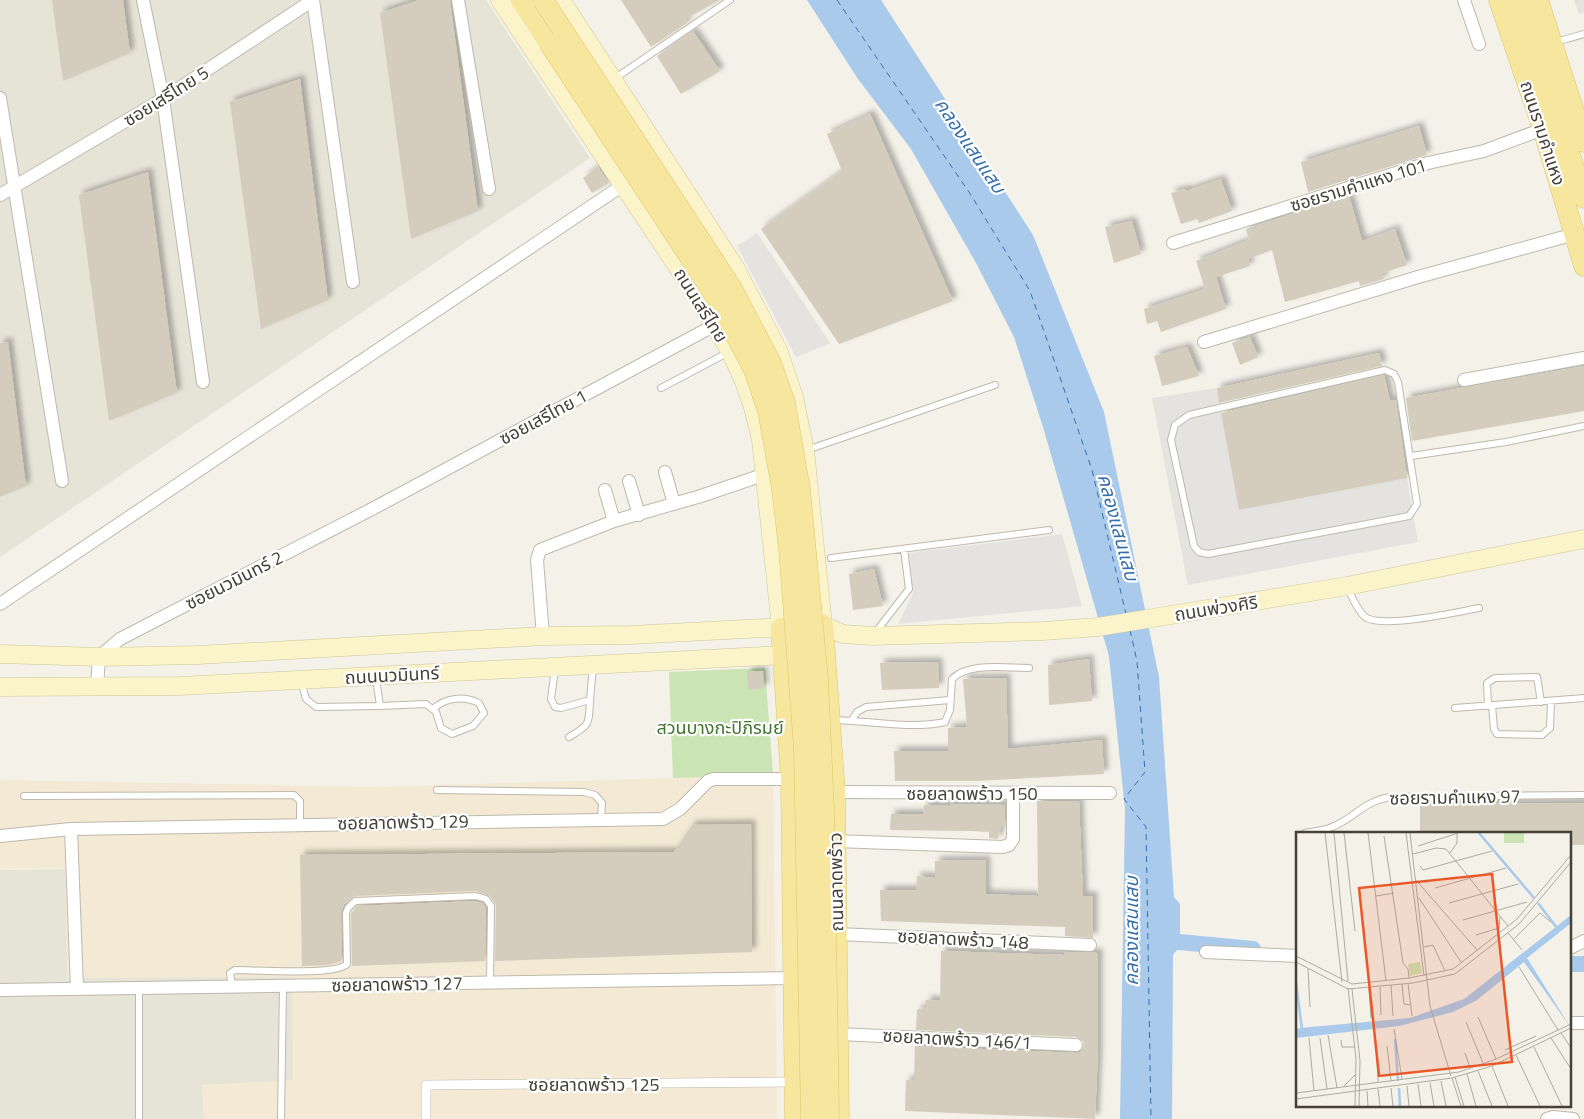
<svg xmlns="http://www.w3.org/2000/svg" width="1584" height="1119" viewBox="0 0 1584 1119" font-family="'Titillium Web','Noto Sans Thai',sans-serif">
  <defs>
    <filter id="shadow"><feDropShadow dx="4.5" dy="-4.5" stdDeviation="2.5" flood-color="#0004"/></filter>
  </defs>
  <rect width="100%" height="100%" fill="#f3f1e8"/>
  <path fill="#e6e3d7" d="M 0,0 L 486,0 L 590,158 L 0,557 Z
    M 72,869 L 293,971 L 294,1081 L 202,1085 L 204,1119 L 0,1119 L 0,870 Z"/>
  <path fill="#f3e9d5" d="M 773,775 L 777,1119 L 204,1119 L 202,1085 L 293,1080 L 292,977 L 67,978 L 65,868 L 0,869 L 0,780 L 379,787 Z"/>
  <path fill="#e5e2dd" d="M 1574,0 L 1584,0 L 1584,12 L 1579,14 Z"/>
  <path fill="#cae4b4" d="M 765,668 L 773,775 L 673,778 L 669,672 Z"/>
  <path fill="#e4e3e0" d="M 757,233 L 830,343 L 831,343 L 796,357 L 737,246 Z
    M 1217,388 L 1239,510 L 1407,478 L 1418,542 L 1188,585 L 1152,398 Z
    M 1062,534 L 1082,606 L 898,624 L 913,593 L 909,553 Z"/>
  <path fill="#a9caeb" d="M 807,0 L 881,0 L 1033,235 L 1104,412 L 1159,677 L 1174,897 L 1180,904 L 1180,946 L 1173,955 L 1172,1119 L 1120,1119 L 1125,809 L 1109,656 L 1043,427 L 1014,337 L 976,263 L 911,149 L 858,79 Z"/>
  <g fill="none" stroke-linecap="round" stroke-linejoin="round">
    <path stroke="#a9caeb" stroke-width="16" d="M 1158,940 L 1253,949
      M 1570,964 L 1584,964"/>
    <path stroke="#376fab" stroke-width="1" stroke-dasharray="6 5" stroke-linecap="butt" d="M 837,0 L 969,192 L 1030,291 L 1092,470 L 1126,614
      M 1130,630 L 1137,661 L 1145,772 L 1124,799 L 1146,827 L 1151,1119"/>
  </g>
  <path fill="#d4cdbe" filter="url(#shadow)" d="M 52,0 L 123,0 L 130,53 L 63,81 Z
    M 419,0 L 450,0 L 478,211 L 411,239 L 380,13 Z
    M 621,0 L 720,0 L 685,19 L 687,23 L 651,47 Z
    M 693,31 L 720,71 L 681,94 L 657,56 Z
    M 300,79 L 328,300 L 261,329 L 230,102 Z
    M 870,114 L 953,301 L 839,344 L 761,229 L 842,171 L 827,134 Z
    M 1419,126 L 1427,155 L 1308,192 L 1301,162 Z
    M 598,167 L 609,183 L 592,193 L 583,178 Z
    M 148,172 L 177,393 L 109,421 L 79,195 Z
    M 1221,179 L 1232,211 L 1199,223 L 1197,219 L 1181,224 L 1171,193 L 1185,189 L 1186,191 Z
    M 1349,196 L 1362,241 L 1395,229 L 1407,265 L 1382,273 L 1384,279 L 1360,286 L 1359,281 L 1285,302 L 1272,250 L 1248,259 L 1250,266 L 1216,277 L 1226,309 L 1161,332 L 1157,321 L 1147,324 L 1144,309 L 1205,289 L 1196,261 L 1249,240 L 1246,229 Z
    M 1132,221 L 1141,254 L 1114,263 L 1105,227 Z
    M 1250,337 L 1258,357 L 1240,365 L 1232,343 Z
    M 8,342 L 26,486 L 0,497 L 0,343 Z
    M 1187,347 L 1199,376 L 1162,386 L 1154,356 Z
    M 1379,353 L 1382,366 L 1219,403 L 1217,388 Z
    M 1584,366 L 1584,411 L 1412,441 L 1406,398 Z
    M 1384,375 L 1390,401 L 1396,400 L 1407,478 L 1239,510 L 1221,413 Z
    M 874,569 L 883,606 L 853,610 L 849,574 Z
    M 1089,659 L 1092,701 L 1049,705 L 1048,665 Z
    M 938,662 L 939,688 L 882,690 L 880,663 Z
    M 747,671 L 763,671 L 764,688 L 748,690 Z
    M 1006,678 L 1008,749 L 1102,740 L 1104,774 L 975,781 L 895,781 L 894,751 L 948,751 L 948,728 L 967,727 L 963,679 Z
    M 1037,801 L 1079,801 L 1083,896 L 1093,896 L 1093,938 L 1065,936 L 1065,927 L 881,921 L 880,890 L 916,890 L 917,876 L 935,878 L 935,861 L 986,860 L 986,894 L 1038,896 Z
    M 1584,803 L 1584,845 L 1570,845 L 1570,833 L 1420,833 L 1420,804 Z
    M 950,804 L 1005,805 L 1005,826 L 1001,825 L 998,839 L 989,838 L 989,832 L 971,831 L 890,830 L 891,814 L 923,814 L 924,805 L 950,806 Z
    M 751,824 L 752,952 L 495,961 L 496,905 L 490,896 L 476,891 L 354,896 L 344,904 L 341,912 L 342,961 L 327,965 L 302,966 L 300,855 L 674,852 L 692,825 Z
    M 475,901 L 483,903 L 486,908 L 485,961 L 352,966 L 351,914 L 357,906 Z
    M 941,951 L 1064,955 L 1064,952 L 1098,953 L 1098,1050 L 1095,1119 L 905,1111 L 906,1080 L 914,1080 L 915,1046 L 1076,1053 L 1080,1052 L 1084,1046 L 1083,1041 L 1076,1037 L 916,1030 L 917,1010 L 926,1007 L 926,1000 L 940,1001 Z"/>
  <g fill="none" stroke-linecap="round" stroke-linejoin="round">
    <defs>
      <path id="service" d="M 1556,42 L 1584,34
        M 614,79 L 730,0
        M 1385,370 L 1394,374 L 1398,382 L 1417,504 L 1409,516 L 1208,554 L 1199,552 L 1194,546 L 1171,440 L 1175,425 L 1189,415 Z
        M 661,388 L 729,352
        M 807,450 L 995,385
        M 1411,456 L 1506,442 L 1584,426
        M 831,558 L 1049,530
        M 1347,587 C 1352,597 1357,610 1365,617 C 1382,629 1457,612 1479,608
        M 875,633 L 909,589 L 904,549
        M 555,669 L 551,699 L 555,707 L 561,708 L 590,700 L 593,666
        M 301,681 L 306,699 L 316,707 L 380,706 L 376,678
        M 1492,705 L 1494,729 L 1497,734 L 1542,735 L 1550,728 L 1551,701
        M 380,706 L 426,704 L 436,712 L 441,728 L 452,734 L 473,726 L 484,713 L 479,703 C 464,696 446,697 433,709
        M 1488,706 L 1487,683 L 1495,678 L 1537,677 L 1541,702
        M 1455,708 L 1584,698
        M 832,720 C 869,720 908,730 945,722 L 950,710 L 952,679 C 968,662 1006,668 1029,668
        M 852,720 L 857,712 L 866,707 L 950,700
        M 569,737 C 590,725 589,724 590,700
        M 437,790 L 584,792 L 595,795 L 602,803 L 601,820
        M 24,796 L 294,795 L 300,801 L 300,824
        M 1305,833 C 1314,831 1323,831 1332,827 C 1355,818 1362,802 1390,797 L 1584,795
        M 232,987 L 230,973 L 235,970 C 254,970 336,976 347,964 L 346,913 L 348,908 L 355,901 L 476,896 L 486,899 L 491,906 L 490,982
        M 139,988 L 139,1119
        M 281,1119 L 283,986"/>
      <path id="pedestrian" d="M 426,1119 L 426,1085 L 795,1082"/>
      <path id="minor" d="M 143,0 L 163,99 L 203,382
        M 313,0 L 353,282
        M 458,0 L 489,189
        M 1464,0 L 1479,44
        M 0,98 L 62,481
        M 0,195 L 163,99 L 313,0
        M 1173,243 L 1428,163 L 1484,151 L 1543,129
        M 1204,342 L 1418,277 L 1575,234
        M 1464,380 L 1584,358
        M 665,472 L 674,504
        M 629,481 L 639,515
        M 605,490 L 614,521
        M 0,604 L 623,185
        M 543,636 L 537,560 L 540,550 L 614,521 L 701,496 L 766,474
        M 97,687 L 99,657 L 120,639 L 372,509 L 715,325
        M 835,792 L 1110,793
        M 71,829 L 77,989
        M 0,836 L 71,829 L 663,819 L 680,809 L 708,781 L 714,779 L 791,779
        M 835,841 L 1003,847 L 1009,845 L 1013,839 L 1013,794
        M 837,934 L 1090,945
        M 1570,948 L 1584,941
        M 1206,952 L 1298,956
        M 0,990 L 794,978
        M 1570,1023 L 1584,1023
        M 838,1034 L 1076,1045
        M 1547,1119 L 1553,1117 L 1573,1119"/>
      <path id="secondary" d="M 500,0 L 697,296 L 730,351 L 743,379 L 753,407 L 761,440 L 781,628
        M 561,0 L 736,269 L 778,350 L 794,397 L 805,451 L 823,625
        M 0,654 L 99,657 L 198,655 L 543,636 L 631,635 L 823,625 L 843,634 L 873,636 L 1043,631 L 1098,627 L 1347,586 L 1584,539
        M 0,687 L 180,686 L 784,655 L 796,652"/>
      <path id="primary" d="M 521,0 L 549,43
        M 1499,0 L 1543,129 L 1584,266
        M 1519,0 L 1584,198
        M 1538,0 L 1584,142
        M 823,625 L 835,792 L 839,1119
        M 781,628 L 791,779 L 795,1119"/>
    </defs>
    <use href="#service" stroke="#beb9ab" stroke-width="8"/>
    <use href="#pedestrian" stroke="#beb9ab" stroke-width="10"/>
    <use href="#minor" stroke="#beb9ab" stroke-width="14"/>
    <use href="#secondary" stroke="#d0c69a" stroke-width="19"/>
    <use href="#primary" stroke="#dcc56d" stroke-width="21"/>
    <use href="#service" stroke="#fff" stroke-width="6"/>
    <use href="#pedestrian" stroke="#fff" stroke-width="9"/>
    <use href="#minor" stroke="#fff" stroke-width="12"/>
    <use href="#secondary" stroke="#fbf4ca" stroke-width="18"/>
    <use href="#primary" stroke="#f7e69d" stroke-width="20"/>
    <defs>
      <path id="primary-bridge" d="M 543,0 L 731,287 L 771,363 L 785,403 L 800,489 L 818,680 L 824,810 L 829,1119
        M 549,43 L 716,297 L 754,370 L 768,411 L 782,489 L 789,549 L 804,749 L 811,1119"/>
    </defs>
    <use href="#primary-bridge" stroke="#dcc56d" stroke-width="21" stroke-linecap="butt"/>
    <use href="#primary-bridge" stroke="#f7e69d" stroke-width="20"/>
  </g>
  <g text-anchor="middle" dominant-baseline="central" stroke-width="4.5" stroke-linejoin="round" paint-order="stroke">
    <g font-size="18" fill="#464137" stroke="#fff">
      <text transform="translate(166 96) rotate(-32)">ซอยเสรีไทย 5</text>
      <text transform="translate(1543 133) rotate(72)">ถนนรามคำแหง</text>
      <text transform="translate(1358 185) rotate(-17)">ซอยรามคำแหง 101</text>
      <text transform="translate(701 305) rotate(58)">ถนนเสรีไทย</text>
      <text transform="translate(543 417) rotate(-28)">ซอยเสรีไทย 1</text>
      <text transform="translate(234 580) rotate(-27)">ซอยนวมินทร์ 2</text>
      <text transform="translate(1216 608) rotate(-9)">ถนนพ่วงศิริ</text>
      <text transform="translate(392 675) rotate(-3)">ถนนนวมินทร์</text>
      <text x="972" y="793">ซอยลาดพร้าว 150</text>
      <text transform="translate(1455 797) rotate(-1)">ซอยรามคำแหง 97</text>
      <text transform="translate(403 822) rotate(-1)">ซอยลาดพร้าว 129</text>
      <text transform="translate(836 882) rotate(-91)">ถนนลาดพร้าว</text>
      <text transform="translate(963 939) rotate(3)">ซอยลาดพร้าว 148</text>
      <text transform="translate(397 984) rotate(-1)">ซอยลาดพร้าว 127</text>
      <text transform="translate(957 1039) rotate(3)">ซอยลาดพร้าว 146/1</text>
      <text x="594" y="1084">ซอยลาดพร้าว 125</text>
    </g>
    <g font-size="18" fill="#42742e" stroke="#fff">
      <text x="720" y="727">สวนบางกะปิภิรมย์</text>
    </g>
    <g font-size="19" font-style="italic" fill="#376fab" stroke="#fff">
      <text transform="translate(971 145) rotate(56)">คลองแสนแสบ</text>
      <text transform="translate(1119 527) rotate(75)">คลองแสนแสบ</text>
      <text transform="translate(1130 931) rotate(-90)">คลองแสนแสบ</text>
    </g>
  </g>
  <g transform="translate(1296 832)">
    <rect width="275" height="275" fill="#f3f1e8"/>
    <path d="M 208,1 L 228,1 L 228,11 L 208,11 ZM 124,130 L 126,141 L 114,144 L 112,132 Z" fill="#cae4b4"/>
    <path d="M 275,83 L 275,91 L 231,126 L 275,196 L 228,130 L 181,168 L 157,180 L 103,194 L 0,206 L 0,197 L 4,196 L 114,186 L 168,167 Z" fill="#a9caeb"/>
    <path fill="none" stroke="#a9caeb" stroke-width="2.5" d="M 183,1 L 238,66M 242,71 L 261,96M 0,151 L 6,197M 139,183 L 174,168 L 275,89M 62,195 L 136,184M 0,199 L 4,202 L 56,196M 99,207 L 102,249M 103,256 L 104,274"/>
    <path fill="none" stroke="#aeaba1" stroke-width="1" d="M 29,1 L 46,150M 38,1 L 52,149M 48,1 L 59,99M 72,1 L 90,149M 110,1 L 128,144M 114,1 L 134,174 L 155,244M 88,4 L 107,131 L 112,137 L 113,146M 122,14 L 162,1M 154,21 L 161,11 L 161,2M 117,22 L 140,16 L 150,17 L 212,94M 124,34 L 127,38 L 196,19M 119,47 L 181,118M 139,56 L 210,36M 80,64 L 98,61M 123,66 L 165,130M 153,71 L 222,52M 167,88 L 231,70M 212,101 L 226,118M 180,103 L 203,96 L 204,85M 218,107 L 244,81 L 255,90M 128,115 L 137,113 L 149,139M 0,124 L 56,152 L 113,146 L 157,137 L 221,87 L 275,23M 0,130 L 52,157 L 117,151 L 159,142 L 223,92 L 275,30M 223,135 L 262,198M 12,137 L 14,175M 112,151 L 116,184M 106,152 L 108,172 L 114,173M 95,153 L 97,184M 84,155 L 85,183M 52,156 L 60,227 L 59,274M 73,156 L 75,186M 56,157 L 64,229 L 63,274M 182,185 L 200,227M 170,190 L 187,231M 98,197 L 106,247M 265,201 L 275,216M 32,203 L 41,256M 13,206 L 18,259M 24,206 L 31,257M 255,206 L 275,237M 45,208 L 46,215 L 59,215M 91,214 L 95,249M 238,215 L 266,274M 209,218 L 240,204M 169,221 L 174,236M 220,223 L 244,274M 81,227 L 82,250M 196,234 L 212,274M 182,239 L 196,274M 171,242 L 180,274M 159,245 L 168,274M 156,246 L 165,274M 145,249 L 150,274M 134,251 L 138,274M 122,252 L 125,274M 48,254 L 59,243M 111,254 L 113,274M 95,256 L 97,274M 82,257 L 84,274M 71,259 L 72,274M 0,261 L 163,240 L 200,227 L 275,192M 0,267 L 156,246 L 196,234 L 275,196"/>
    <path fill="#eb5727" fill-opacity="0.15" stroke="#eb5727" stroke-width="2.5" d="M 196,42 L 216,230 L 83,244 L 63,56 Z"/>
    <rect width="275" height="275" fill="none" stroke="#464137" stroke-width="2.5"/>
  </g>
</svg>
